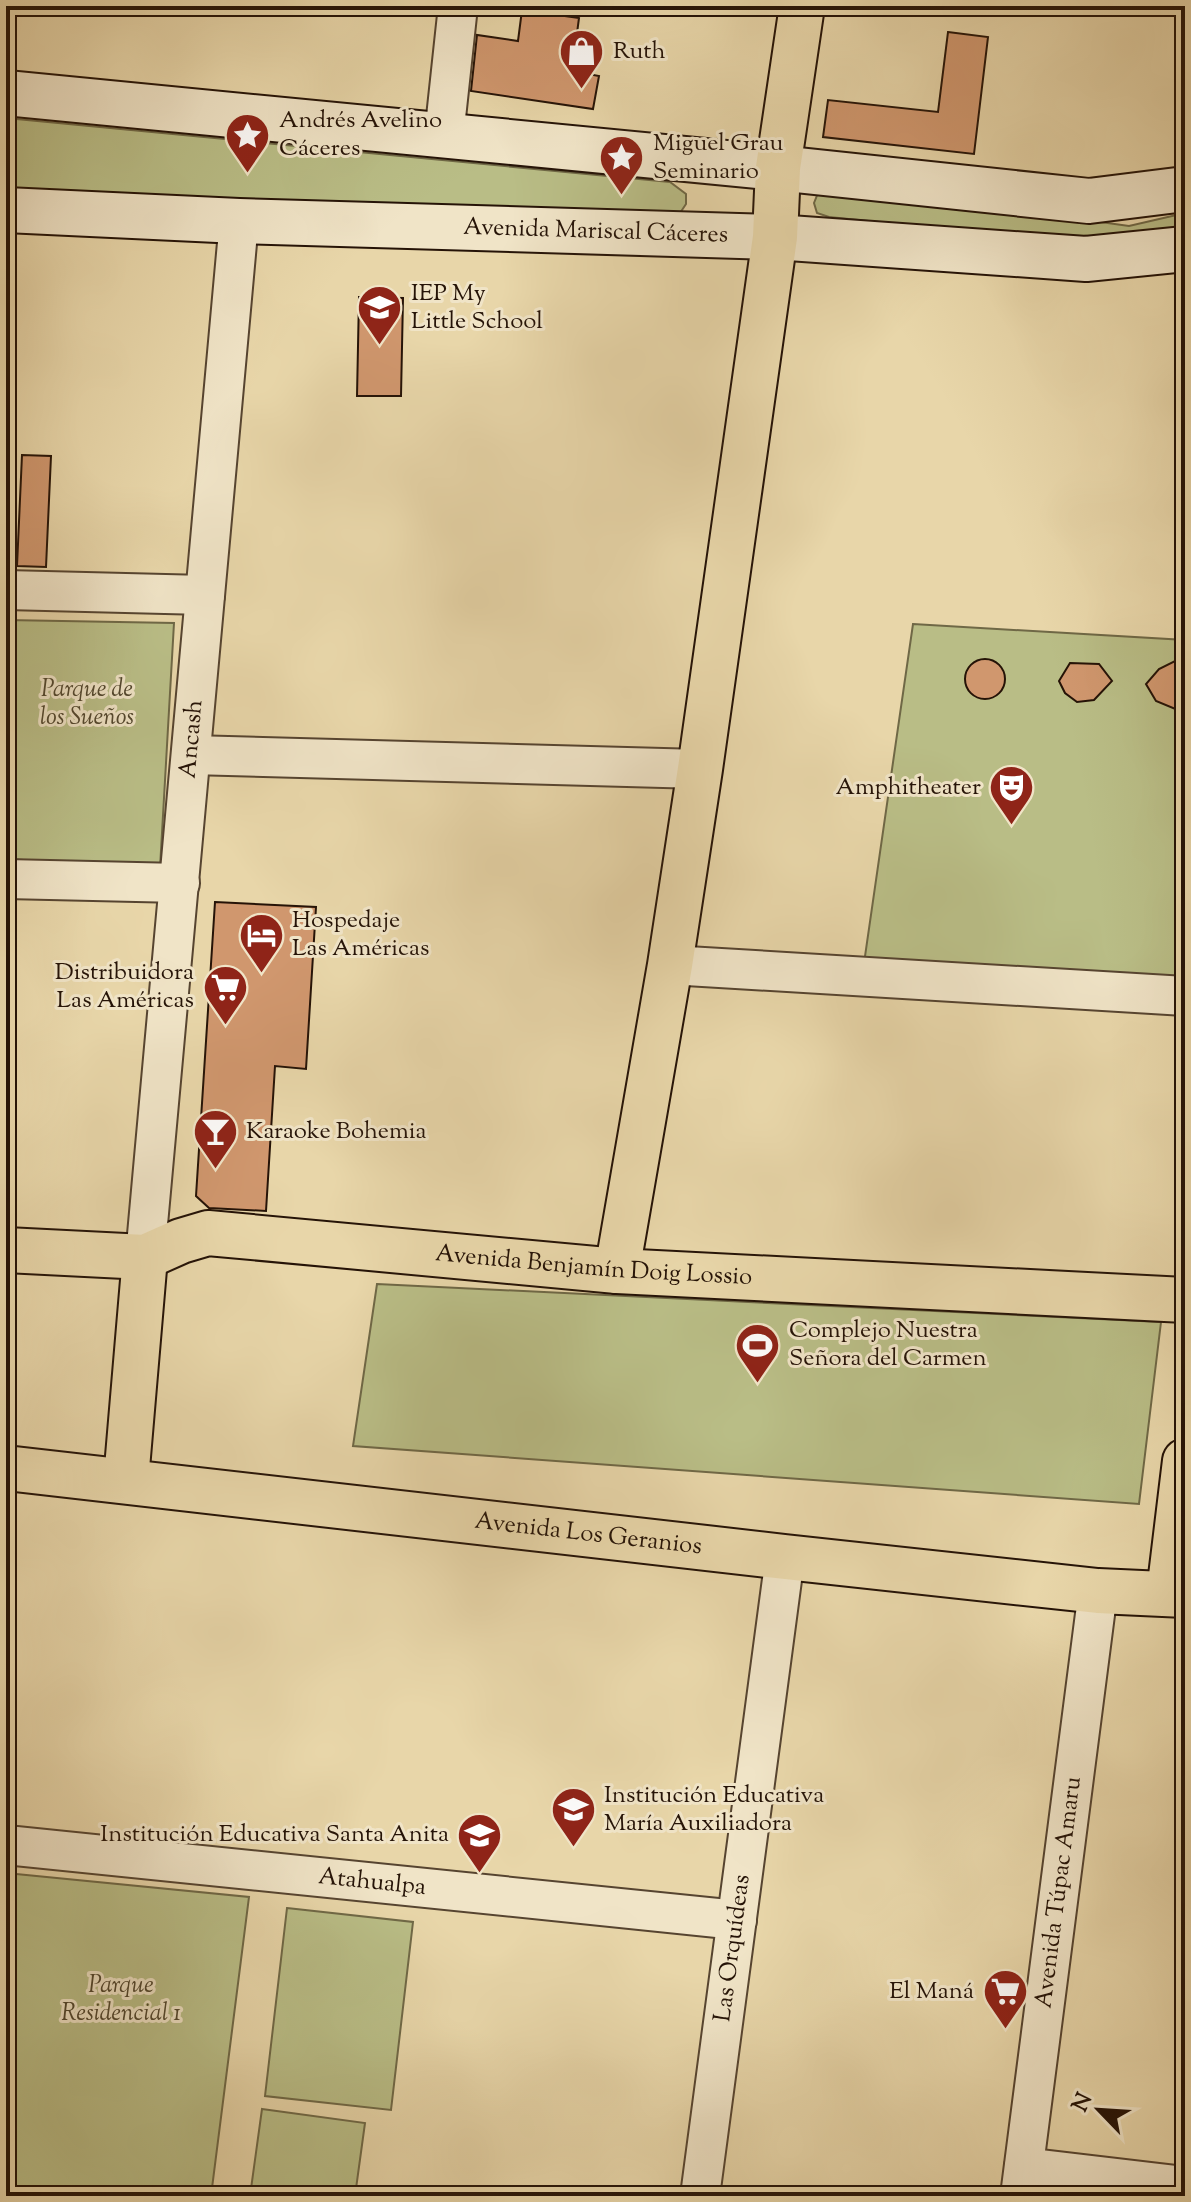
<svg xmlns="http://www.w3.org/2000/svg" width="1191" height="2202" viewBox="0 0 1191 2202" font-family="'Sorts Mill Goudy',serif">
  <rect width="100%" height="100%" fill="#e8d6a9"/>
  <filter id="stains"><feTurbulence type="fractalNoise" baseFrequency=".0025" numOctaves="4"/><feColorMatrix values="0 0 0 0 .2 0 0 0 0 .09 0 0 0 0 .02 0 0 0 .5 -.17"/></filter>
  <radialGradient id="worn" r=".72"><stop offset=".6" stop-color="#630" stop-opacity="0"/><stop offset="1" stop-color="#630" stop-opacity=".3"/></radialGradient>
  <path fill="#b9bd86" stroke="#6f6846" stroke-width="2" d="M 6,118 L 670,182 L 686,194 L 686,204 L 680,213 L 6,195 Z
    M 818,193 L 993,207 L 1129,226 L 1185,213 L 1185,234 L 1059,240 L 829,217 L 817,213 L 814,203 Z
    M 6,620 L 174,623 L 160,868 L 6,859 Z
    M 913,624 L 1185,640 L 1185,996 L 862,977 Z
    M 377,1284 L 1161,1322 L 1139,1504 L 353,1446 Z
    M 6,1873 L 249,1897 L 211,2196 L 6,2196 Z
    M 287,1908 L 413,1922 L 391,2110 L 265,2096 Z
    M 262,2109 L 365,2123 L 355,2196 L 250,2196 Z"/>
  <path fill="#d0976e" stroke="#251307" stroke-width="2" d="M 522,10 L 579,18 L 572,71 L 599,76 L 593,109 L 471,91 L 477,35 L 518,41 Z
    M 948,32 L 988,37 L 974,154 L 823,137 L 828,100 L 938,112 Z
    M 359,297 L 403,298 L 401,396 L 357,396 Z
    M 22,455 L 51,456 L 46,567 L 17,566 Z
    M 1185,656 L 1185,713 L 1156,701 L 1146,684 L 1159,669 Z
    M965 679a20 20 0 1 1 40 0a20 20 0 1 1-40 0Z
    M 1070,663 L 1099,664 L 1112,681 L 1094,700 L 1077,702 L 1065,693 L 1059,681 Z
    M 215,902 L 316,907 L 306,1069 L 275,1066 L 266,1211 L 209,1208 L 196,1196 Z"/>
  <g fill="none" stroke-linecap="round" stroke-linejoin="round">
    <defs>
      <g id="street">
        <path d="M 444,136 L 458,6"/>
        <path d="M 6,590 L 205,595"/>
        <path d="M 191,755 L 700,769"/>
        <path d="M 6,879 L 180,883"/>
        <path d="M 670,965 L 1185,996"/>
        <path id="s1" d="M 145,1257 L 239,221"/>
        <path id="s2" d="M 6,1845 L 737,1920"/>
        <path d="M 1024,2167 L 1185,2186"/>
        <path id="s3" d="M 700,2196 L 785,1557"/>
        <path id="s4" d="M 1020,2196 L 1098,1591"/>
      </g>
      <g id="secondary">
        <path d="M 6,93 L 778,168 L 1089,201 L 1185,189"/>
        <path id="s5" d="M 6,210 L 239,221 L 775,237 L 1086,259 L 1185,249"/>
      </g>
      <g id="primary">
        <path id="s6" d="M 6,1250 L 145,1257 L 181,1241 L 208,1233 L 617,1271 L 1185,1300"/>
        <path d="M 617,1271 L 670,965 L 700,769 L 775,237 L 778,168 L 802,6"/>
        <path id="s7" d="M 6,1468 L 785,1557 L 1098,1591 L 1185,1595"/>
        <path d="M 126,1480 L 145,1257"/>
        <path d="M 1169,1593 L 1185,1461"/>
      </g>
    </defs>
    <use href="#street" stroke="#564430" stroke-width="42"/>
    <use href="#secondary" stroke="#251307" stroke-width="48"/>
    <use href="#primary" stroke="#251307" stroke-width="48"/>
    <use href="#street" stroke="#f0e4c7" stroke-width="38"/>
    <use href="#secondary" stroke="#f0e4c7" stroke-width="44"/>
    <use href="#primary" stroke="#e8d6a9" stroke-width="44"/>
  </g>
  <defs>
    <symbol id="shop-pin" viewBox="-11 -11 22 30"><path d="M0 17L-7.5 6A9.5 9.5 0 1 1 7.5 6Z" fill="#8f2418" stroke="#f0e4c7"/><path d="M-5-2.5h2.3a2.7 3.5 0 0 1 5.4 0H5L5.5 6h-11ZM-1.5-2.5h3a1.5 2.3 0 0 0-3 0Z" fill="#fff"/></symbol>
    <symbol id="sight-pin" viewBox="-11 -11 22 30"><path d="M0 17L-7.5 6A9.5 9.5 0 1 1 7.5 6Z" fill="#8f2418" stroke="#f0e4c7"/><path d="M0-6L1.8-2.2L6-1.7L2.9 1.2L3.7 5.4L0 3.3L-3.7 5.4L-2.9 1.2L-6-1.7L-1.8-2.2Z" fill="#fff"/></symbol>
    <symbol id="school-pin" viewBox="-11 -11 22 30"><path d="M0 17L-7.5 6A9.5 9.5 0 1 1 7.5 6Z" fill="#8f2418" stroke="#f0e4c7"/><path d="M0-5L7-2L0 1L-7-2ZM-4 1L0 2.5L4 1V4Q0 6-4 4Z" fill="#fff"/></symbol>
    <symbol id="theatre-pin" viewBox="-11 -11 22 30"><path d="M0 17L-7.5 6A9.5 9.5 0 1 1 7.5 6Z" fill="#8f2418" stroke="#f0e4c7"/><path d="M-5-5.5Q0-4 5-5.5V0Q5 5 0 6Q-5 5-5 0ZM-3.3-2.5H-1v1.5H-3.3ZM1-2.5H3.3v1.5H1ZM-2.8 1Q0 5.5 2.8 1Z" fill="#fff"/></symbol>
    <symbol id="hotel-pin" viewBox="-11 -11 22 30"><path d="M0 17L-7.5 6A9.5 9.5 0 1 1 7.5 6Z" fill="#8f2418" stroke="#f0e4c7"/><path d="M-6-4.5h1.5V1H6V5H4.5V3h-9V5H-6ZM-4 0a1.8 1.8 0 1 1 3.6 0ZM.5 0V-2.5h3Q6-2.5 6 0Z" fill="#fff"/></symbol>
    <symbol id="supermarket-pin" viewBox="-11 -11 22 30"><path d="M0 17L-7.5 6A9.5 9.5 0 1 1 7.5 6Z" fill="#8f2418" stroke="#f0e4c7"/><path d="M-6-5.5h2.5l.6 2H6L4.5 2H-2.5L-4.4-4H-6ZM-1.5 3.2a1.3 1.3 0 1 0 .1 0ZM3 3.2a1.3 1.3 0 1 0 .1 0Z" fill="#fff"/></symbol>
    <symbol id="bar-pin" viewBox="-11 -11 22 30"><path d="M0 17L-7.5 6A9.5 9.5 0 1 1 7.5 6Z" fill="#8f2418" stroke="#f0e4c7"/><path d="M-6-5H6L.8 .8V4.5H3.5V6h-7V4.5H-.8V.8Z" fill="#fff"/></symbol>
    <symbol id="stadium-pin" viewBox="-11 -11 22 30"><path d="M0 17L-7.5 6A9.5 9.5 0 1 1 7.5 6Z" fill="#8f2418" stroke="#f0e4c7"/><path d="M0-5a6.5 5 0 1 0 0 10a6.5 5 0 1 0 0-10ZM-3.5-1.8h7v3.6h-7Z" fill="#fff"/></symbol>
  </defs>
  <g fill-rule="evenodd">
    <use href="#shop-pin" x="556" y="26" width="51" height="69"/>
    <use href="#sight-pin" x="222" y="110" width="51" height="69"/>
    <use href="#sight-pin" x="596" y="132" width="51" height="69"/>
    <use href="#school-pin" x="354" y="282" width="51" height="69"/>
    <use href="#theatre-pin" x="986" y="762" width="51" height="69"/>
    <use href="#hotel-pin" x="236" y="910" width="51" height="69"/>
    <use href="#supermarket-pin" x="200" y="962" width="51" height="69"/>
    <use href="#bar-pin" x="190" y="1106" width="51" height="69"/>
    <use href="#stadium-pin" x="732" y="1320" width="51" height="69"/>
    <use href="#school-pin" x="548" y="1784" width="51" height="69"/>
    <use href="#school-pin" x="454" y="1810" width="51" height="69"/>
    <use href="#supermarket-pin" x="980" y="1966" width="51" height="69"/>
  </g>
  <g text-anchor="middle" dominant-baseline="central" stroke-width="6" stroke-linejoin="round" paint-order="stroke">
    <g font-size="24" fill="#251307" stroke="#f0e4c7" text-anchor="start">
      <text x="613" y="52">Ruth</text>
      <text x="279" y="121">Andrés Avelino<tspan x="279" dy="28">Cáceres</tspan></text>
      <text x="653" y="144">Miguel Grau<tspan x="653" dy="28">Seminario</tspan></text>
      <text x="411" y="294">IEP My<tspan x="411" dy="28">Little School</tspan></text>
      <text x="981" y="788" text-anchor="end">Amphitheater</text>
      <text x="292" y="921">Hospedaje<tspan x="292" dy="28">Las Américas</tspan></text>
      <text x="194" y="973" text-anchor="end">Distribuidora<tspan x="194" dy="28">Las Américas</tspan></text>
      <text x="246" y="1132">Karaoke Bohemia</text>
      <text x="789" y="1331">Complejo Nuestra<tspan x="789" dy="28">Señora del Carmen</tspan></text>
      <text x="604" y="1796">Institución Educativa<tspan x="604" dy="28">María Auxiliadora</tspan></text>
      <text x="449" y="1835" text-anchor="end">Institución Educativa Santa Anita</text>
      <text x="974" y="1992" text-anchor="end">El Maná</text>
    </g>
    <g font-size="24" fill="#251307" stroke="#f0e4c7">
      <text stroke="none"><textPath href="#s5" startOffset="590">Avenida Mariscal Cáceres</textPath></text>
      <text stroke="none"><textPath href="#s1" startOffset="520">Ancash</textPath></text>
      <text stroke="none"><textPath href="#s6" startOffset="594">Avenida Benjamín Doig Lossio</textPath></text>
      <text stroke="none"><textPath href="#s7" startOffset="586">Avenida Los Geranios</textPath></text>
      <text stroke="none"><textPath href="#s2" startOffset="368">Atahualpa</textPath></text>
      <text stroke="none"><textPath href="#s4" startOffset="306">Avenida Túpac Amaru</textPath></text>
      <text stroke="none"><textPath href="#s3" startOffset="250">Las Orquídeas</textPath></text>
    </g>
    <g font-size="24" font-style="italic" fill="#51462d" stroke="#f0e4c7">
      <text x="87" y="690">Parque de<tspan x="87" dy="28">los Sueños</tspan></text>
      <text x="121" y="1986">Parque<tspan x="121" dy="28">Residencial 1</tspan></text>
    </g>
  </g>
  <rect width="1191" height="2202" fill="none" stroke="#e8d6a9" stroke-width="32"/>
  <rect x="8" y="8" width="1175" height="2186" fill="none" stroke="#251307" stroke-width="4"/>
  <rect x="16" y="16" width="1159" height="2170" fill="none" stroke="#251307" stroke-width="2"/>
  <g transform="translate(1099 2110) rotate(295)" stroke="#f0e4c7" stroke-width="6" paint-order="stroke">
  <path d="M0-6L14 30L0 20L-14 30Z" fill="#251307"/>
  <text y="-12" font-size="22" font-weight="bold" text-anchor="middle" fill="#251307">N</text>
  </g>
  <rect width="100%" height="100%" filter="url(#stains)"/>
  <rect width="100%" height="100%" fill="url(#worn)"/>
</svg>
